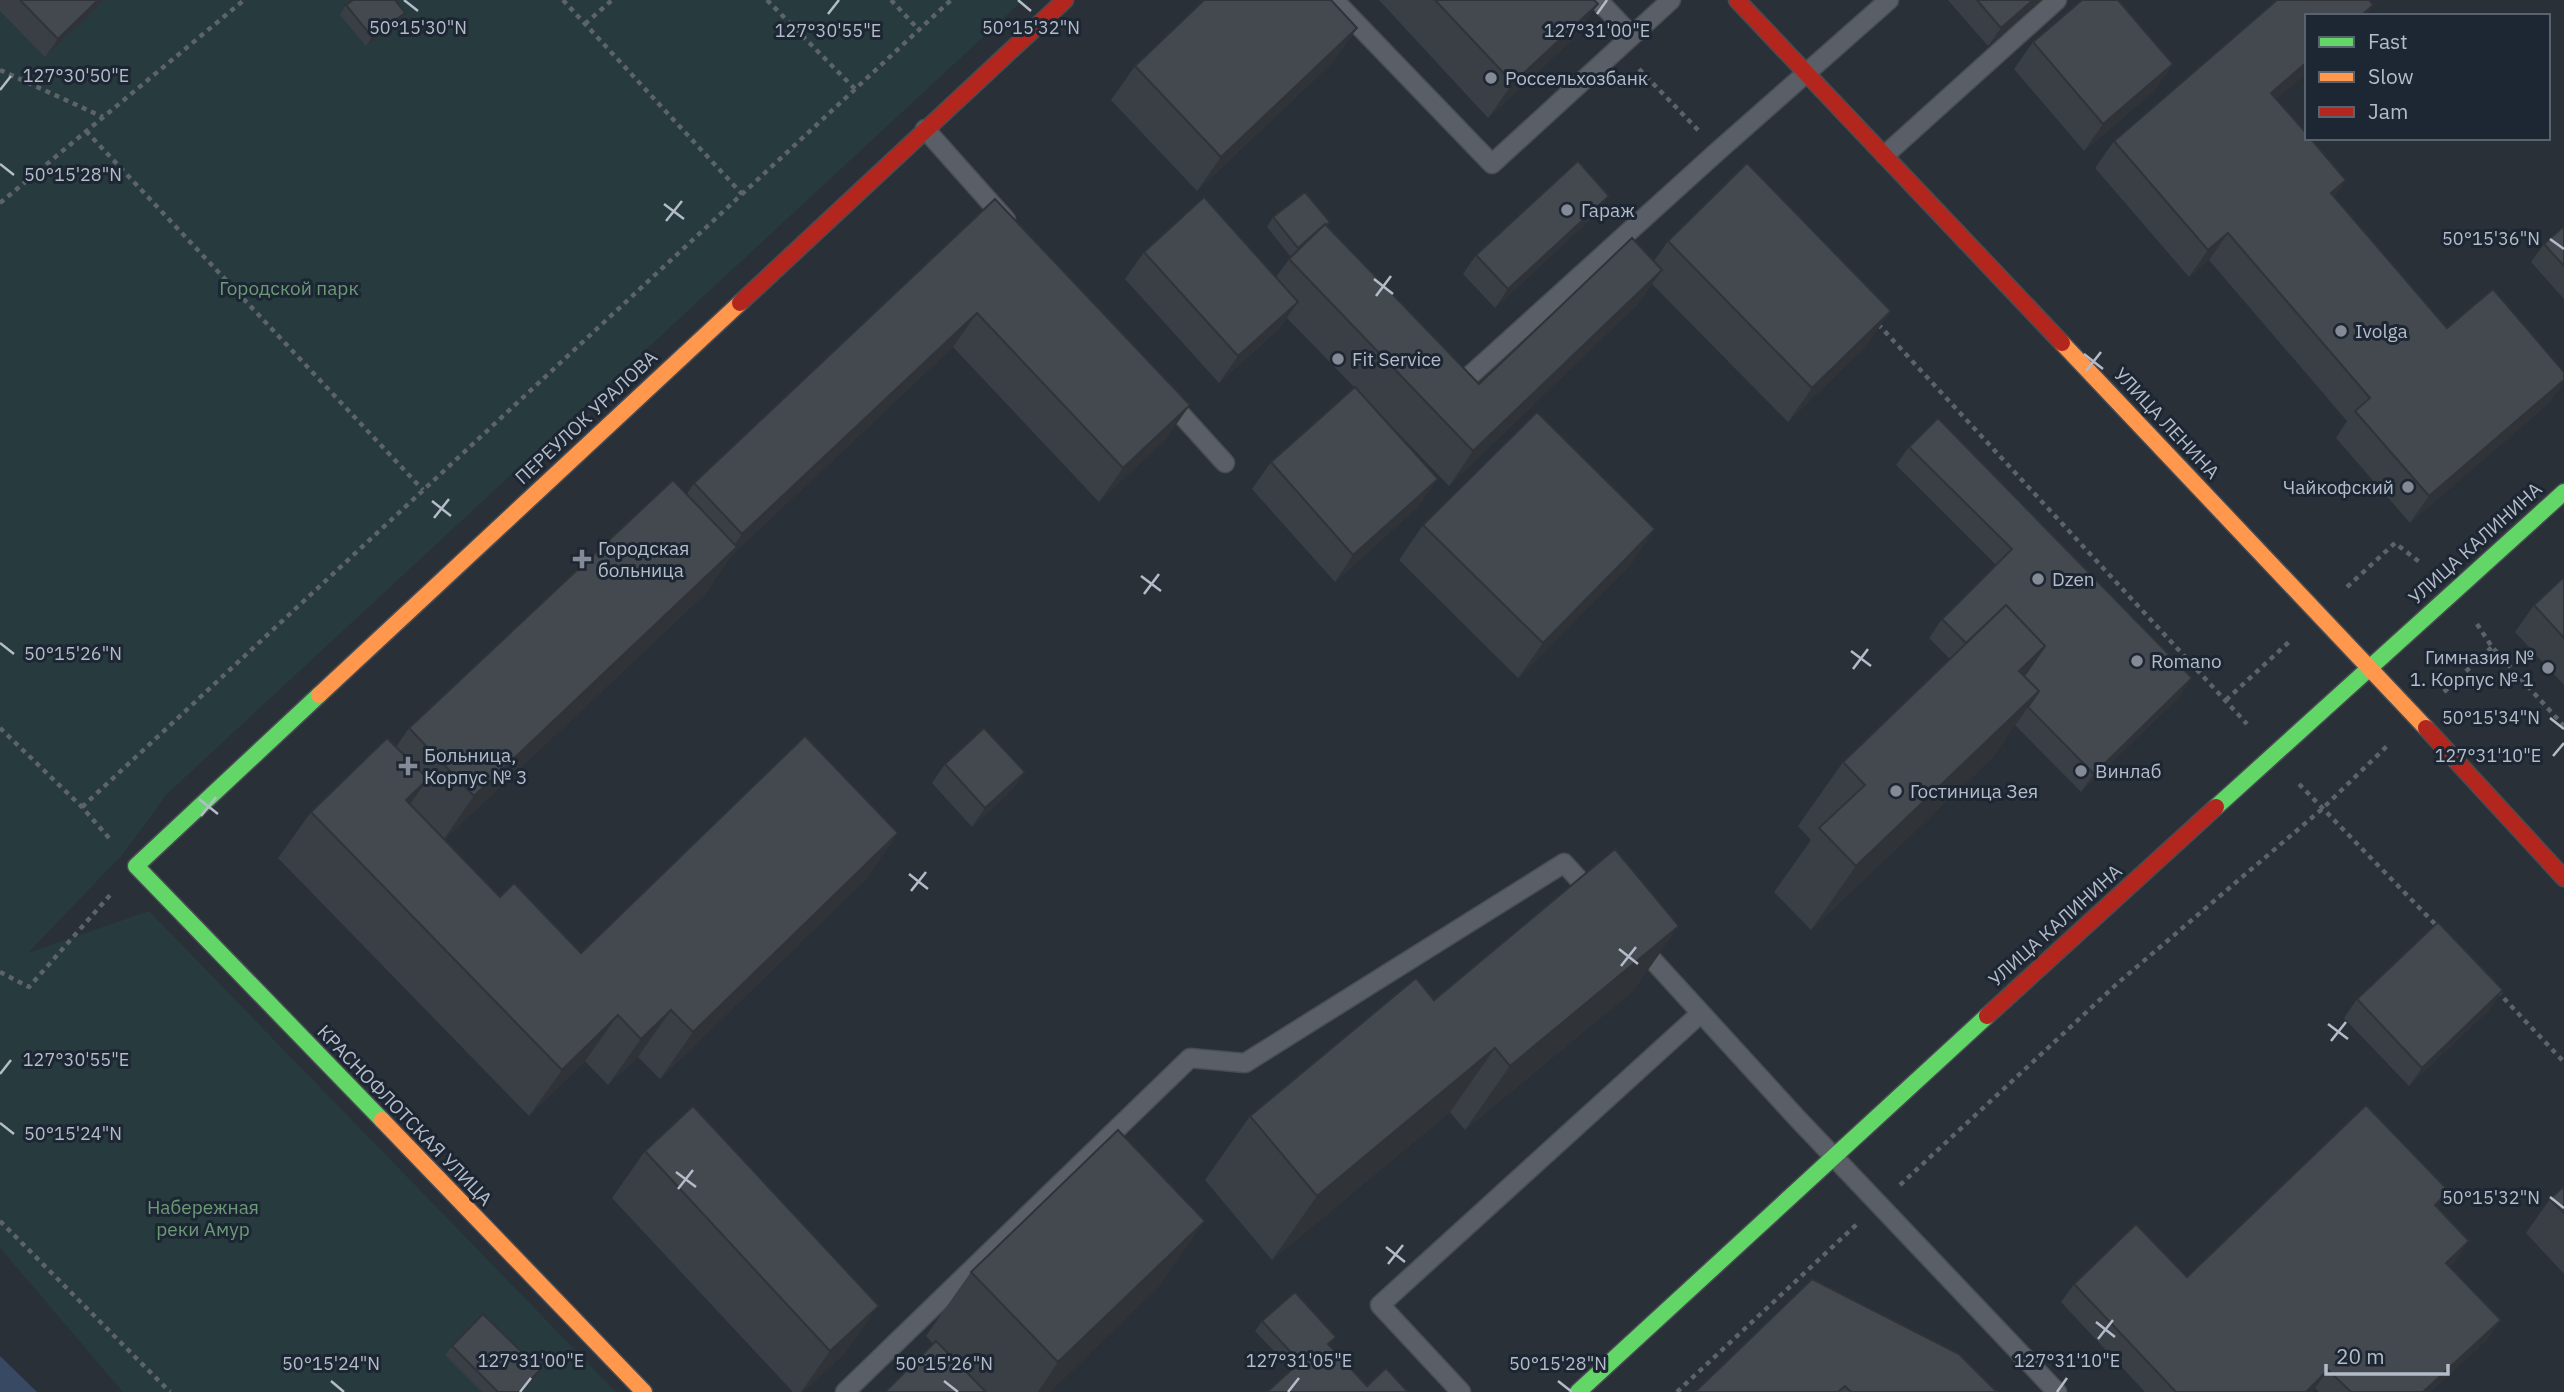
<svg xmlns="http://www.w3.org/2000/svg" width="2564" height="1392" viewBox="0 0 2564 1392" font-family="'IBM Plex Sans',sans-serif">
  <rect width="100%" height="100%" fill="#2a3038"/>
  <path fill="#273a3e" d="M 0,0 L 1023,0 L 166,795 L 123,854 L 28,953 L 149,911 L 616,1392 L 123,1392 L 0,1248 Z"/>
  <path fill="#384963" d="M 0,1356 L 37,1392 L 0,1392 Z"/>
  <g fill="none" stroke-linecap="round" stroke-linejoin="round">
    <defs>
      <path id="lane" d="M 1334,0 L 1492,164 L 1671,0
        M 1598,0 L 1631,35
        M 925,129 L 1006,220
        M 1885,155 L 2057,0
        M 1454,390 L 1718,151 L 1889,0
        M 1168,400 L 1225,463
        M 1639,945 L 1796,1117 L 2057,1392
        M 845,1392 L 1190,1058 L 1245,1063 L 1564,863 L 1594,896
        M 1461,1392 L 1380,1305 L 1701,1013"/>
      <path id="fast" d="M 319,695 L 136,866 L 382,1120
        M 2216,807 L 2564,492
        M 1578,1392 L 1987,1016"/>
      <path id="slow" d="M 2062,343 L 2426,728
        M 319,695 L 740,303
        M 382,1120 L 644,1392"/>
      <path id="jam" d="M 1737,0 L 2062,343
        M 740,303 L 1065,0
        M 2426,728 L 2564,878
        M 1987,1016 L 2216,807"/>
    </defs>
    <use href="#lane" stroke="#484c53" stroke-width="21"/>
    <use href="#fast" stroke="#484c53" stroke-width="19"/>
    <use href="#slow" stroke="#484c53" stroke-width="19"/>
    <use href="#jam" stroke="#484c53" stroke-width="19"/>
    <path stroke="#5d636a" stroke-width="4.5" stroke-dasharray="5 5" stroke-linecap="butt" d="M 563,0 L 742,194
      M 767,0 L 855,89
      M 891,0 L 919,30
      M 585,24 L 612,0
      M 1639,69 L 1699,131
      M 0,70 L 103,117
      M 86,131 L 423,490
      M 0,203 L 244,0
      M 1878,324 L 2247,724
      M 2347,587 L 2395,543 L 2422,564
      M 2477,624 L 2492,647 L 2564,726
      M 2444,692 L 2492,647
      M 2226,700 L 2290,641
      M 0,728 L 82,807 L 109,838
      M 2299,784 L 2439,928
      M 82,807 L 951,0
      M 0,972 L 29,987 L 111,894
      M 2497,991 L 2564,1062
      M 1900,1185 L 2119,982 L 2322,809 L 2387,746
      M 0,1221 L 170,1392
      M 1677,1392 L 1857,1224"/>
    <use href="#lane" stroke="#5a5e66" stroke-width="18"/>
    <use href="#fast" stroke="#63d668" stroke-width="16"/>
    <use href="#slow" stroke="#ff974d" stroke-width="16"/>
    <use href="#jam" stroke="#b3261e" stroke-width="16"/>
  </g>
  <path fill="#3a3f45" d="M 0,0 L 104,0 L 45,57 L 0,11 Z
    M 1379,0 L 1594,0 L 1574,38 L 1488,118 Z
    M 1948,0 L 2042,0 L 1988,46 Z
    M 346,5 L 405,13 L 399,22 L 366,46 L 340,15 Z
    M 2307,16 L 2307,73 L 2276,99 L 2346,180 L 2334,197 L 2447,328 L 2564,372 L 2564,382 L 2549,403 L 2410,523 L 2336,438 L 2347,421 L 2209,260 L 2189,277 L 2095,168 L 2114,141 Z
    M 1357,28 L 1333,62 L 1197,191 L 1111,100 L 1135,66 Z
    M 2033,42 L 2173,64 L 2154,91 L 2084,151 L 2014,69 Z
    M 1609,196 L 1596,214 L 1495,308 L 1463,274 L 1476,255 Z
    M 995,199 L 1166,439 L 1099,502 L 953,347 L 730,557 L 705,594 L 444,840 L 500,897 L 581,953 L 898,833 L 866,879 L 660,1079 L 638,1057 L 608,1085 L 585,1061 L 529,1116 L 278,858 L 311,812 L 396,747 L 409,728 L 687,494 L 694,483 Z
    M 1273,217 L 1330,222 L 1327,226 L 1479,384 L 1654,261 L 1668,241 L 1867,345 L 1788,422 L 1652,284 L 1638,304 L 1449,486 L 1380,414 L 1419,506 L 1335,582 L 1252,489 L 1271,462 L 1355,388 L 1287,318 L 1279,329 L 1219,383 L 1125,279 L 1144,252 L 1276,277 L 1291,257 L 1267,227 Z
    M 2564,226 L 2564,299 L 2531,262 L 2544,244 Z
    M 1909,447 L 2192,678 L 2179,697 L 2081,792 L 2015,725 L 1994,756 L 1811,930 L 1774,892 L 1811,840 L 1798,826 L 1843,762 L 1950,659 L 1929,638 L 1942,619 L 1996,565 L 1896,465 Z
    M 1423,525 L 1655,529 L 1631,564 L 1518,678 L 1399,560 Z
    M 2564,577 L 2564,685 L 2515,632 L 2534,605 Z
    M 945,764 L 1025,772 L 1012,790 L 972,827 L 932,783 Z
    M 1634,990 L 1465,1130 L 1450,1112 L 1272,1260 L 1205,1180 L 1250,1116 L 1434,1000 Z
    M 2357,999 L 2490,1009 L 2409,1086 L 2344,1018 Z
    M 645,1151 L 846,1352 L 803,1392 L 793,1392 L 612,1198 Z
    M 2564,1186 L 2564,1274 L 2526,1233 L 2550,1199 Z
    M 2437,1207 L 2456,1260 L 2449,1267 L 2488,1339 L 2430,1392 L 2319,1392 L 2315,1388 L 2312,1392 L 2145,1392 L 2061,1302 L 2074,1284 L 2187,1277 Z
    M 971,1272 L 1160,1285 L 1050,1392 L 885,1392 L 933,1344 L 926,1336 Z
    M 1812,1279 L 1997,1392 L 1695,1392 Z
    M 1262,1321 L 1330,1346 L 1367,1386 L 1408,1392 L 1267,1392 L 1292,1370 L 1255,1331 Z
    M 452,1346 L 540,1370 L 534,1379 L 521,1392 L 482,1392 L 445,1355 Z"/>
  <path fill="#303338" d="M 98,0 L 104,0 L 45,57 L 58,39 Z
    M 2033,0 L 2042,0 L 1988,46 L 2001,28 Z
    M 1598,4 L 1574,38 L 1488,118 L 1513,83 Z
    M 2373,5 L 2366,16 L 2361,16 Z
    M 405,13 L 399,22 L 366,46 L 372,37 Z
    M 1357,28 L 1333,62 L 1197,191 L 1221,157 Z
    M 2307,62 L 2307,73 L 2252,120 L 2271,93 Z
    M 2173,64 L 2154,91 L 2084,151 L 2103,124 Z
    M 2346,180 L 2327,207 L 2331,193 Z
    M 1609,196 L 1596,214 L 1495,308 L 1508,289 Z
    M 2228,233 L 2209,260 L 2189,277 L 2208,250 Z
    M 1662,270 L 1638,304 L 1449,486 L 1473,451 Z
    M 1298,302 L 1279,329 L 1219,383 L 1238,356 Z
    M 1891,311 L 1867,345 L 1788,422 L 1812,388 Z
    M 977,313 L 953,347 L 730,557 L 705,594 L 441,843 L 474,796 L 725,558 L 742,534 Z
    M 2564,380 L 2564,382 L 2549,403 L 2410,523 L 2429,496 Z
    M 1190,405 L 1166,439 L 1099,502 L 1123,468 Z
    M 1438,479 L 1419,506 L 1335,582 L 1353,555 Z
    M 1655,529 L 1631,564 L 1518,678 L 1543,643 Z
    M 2045,646 L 2000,710 L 2019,671 Z
    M 2192,678 L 2179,697 L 2081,792 L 2094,774 Z
    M 2039,691 L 1994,756 L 1811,930 L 1856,866 Z
    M 1025,772 L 1012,790 L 972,827 L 985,808 Z
    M 428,779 L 395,825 L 406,800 Z
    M 898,833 L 866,879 L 660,1079 L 693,1032 Z
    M 1679,926 L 1634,990 L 1465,1130 L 1510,1066 Z
    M 2503,990 L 2490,1009 L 2409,1086 L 2422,1068 Z
    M 671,1010 L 638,1057 L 608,1085 L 641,1039 Z
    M 618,1015 L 585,1061 L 529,1116 L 562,1070 Z
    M 1495,1048 L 1450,1112 L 1272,1260 L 1317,1196 Z
    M 2449,1191 L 2436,1210 L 2435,1205 Z
    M 1205,1221 L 1160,1285 L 1050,1392 L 1038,1392 L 1058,1362 Z
    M 2469,1241 L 2456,1260 L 2433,1282 L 2446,1263 Z
    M 879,1306 L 846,1352 L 803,1392 L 801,1392 L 830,1351 Z
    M 2501,1320 L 2488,1339 L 2430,1392 L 2423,1392 Z
    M 540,1370 L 534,1379 L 521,1392 L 519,1392 Z
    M 2328,1370 L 2315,1388 L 2312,1392 L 2306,1392 Z"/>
  <path fill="#444950" stroke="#303338" stroke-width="2" d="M 20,0 L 98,0 L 58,39 Z
    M 353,0 L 395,0 L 405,13 L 372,37 L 346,5 Z
    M 1204,0 L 1331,0 L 1357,28 L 1221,157 L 1135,66 Z
    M 1435,0 L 1594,0 L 1598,4 L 1513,83 Z
    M 1977,0 L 2033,0 L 2001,28 Z
    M 2082,0 L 2118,0 L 2173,64 L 2103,124 L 2033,42 Z
    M 2277,0 L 2369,0 L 2373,5 L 2361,16 L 2307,16 L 2307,62 L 2271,93 L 2307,134 L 2307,138 L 2310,138 L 2346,180 L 2331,193 L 2447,328 L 2493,289 L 2564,372 L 2564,380 L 2429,496 L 2355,411 L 2370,398 L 2228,233 L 2208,250 L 2114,141 Z
    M 1578,161 L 1609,196 L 1508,289 L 1476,255 Z
    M 1747,163 L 1891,311 L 1812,388 L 1668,241 Z
    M 1305,192 L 1330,222 L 1326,225 L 1325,224 L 1298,248 L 1273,217 Z
    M 1204,197 L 1298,302 L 1238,356 L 1144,252 Z
    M 995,199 L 1190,405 L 1123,468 L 977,313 L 742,534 L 694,483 Z
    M 1325,224 L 1479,384 L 1632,238 L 1662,270 L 1473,451 L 1289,259 Z
    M 2564,226 L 2564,266 L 2544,244 Z
    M 1355,387 L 1438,479 L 1353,555 L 1271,462 Z
    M 1537,412 L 1655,529 L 1543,643 L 1423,525 Z
    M 1938,418 L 2192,678 L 2094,774 L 2028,707 L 2039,691 L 2024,676 L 2045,646 L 2006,605 L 1966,643 L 1942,619 L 2012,549 L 1909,447 Z
    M 673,480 L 737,547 L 474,796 L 409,728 Z
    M 2564,577 L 2564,638 L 2534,605 Z
    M 2006,605 L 2045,646 L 2019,671 L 2039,691 L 1856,866 L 1819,828 L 1865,785 L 1843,762 Z
    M 984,728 L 1025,772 L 985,808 L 945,764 Z
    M 805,736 L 898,833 L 693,1032 L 671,1010 L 641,1039 L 618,1015 L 562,1070 L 311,812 L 387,738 L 428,779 L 406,800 L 500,897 L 514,883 L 581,953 Z
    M 1615,849 L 1679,926 L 1510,1066 L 1495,1048 L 1317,1196 L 1250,1116 L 1416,978 L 1434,1000 Z
    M 2438,922 L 2503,990 L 2422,1068 L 2357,999 Z
    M 2366,1105 L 2449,1191 L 2435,1205 L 2469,1241 L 2446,1263 L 2501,1320 L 2423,1392 L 2351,1392 L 2328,1370 L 2306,1392 L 2176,1392 L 2074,1284 L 2136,1224 L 2187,1277 Z
    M 693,1106 L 879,1306 L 830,1351 L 645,1151 Z
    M 1118,1130 L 1205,1221 L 1058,1362 L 971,1272 Z
    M 2564,1186 L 2564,1213 L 2550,1199 Z
    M 1812,1279 L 1959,1354 L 1997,1392 L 1851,1392 L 1845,1386 L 1838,1392 L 1695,1392 Z
    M 1295,1292 L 1336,1337 L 1328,1344 L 1367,1386 L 1386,1368 L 1408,1392 L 1267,1392 L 1300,1362 L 1262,1321 Z
    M 483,1314 L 540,1370 L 519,1392 L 498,1392 L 452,1346 Z
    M 936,1341 L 986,1392 L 885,1392 Z"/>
  <path fill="none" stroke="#b4bcc9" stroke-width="2.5" d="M 404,0 L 418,11M 1018,0 L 1031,11M 828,14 L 839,0M 1597,14 L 1607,0M 0,90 L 11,76M 0,164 L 14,175M 664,204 L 684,219M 666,221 L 682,201M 2550,239 L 2564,249M 1374,279 L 1393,294M 1376,296 L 1391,276M 2084,354 L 2103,369M 2086,371 L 2101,352M 432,501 L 451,516M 434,518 L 449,499M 1141,576 L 1161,591M 1144,594 L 1159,574M 0,643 L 14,654M 1851,651 L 1871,666M 1853,669 L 1868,649M 2550,718 L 2564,729M 2553,756 L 2564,743M 199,799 L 218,814M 201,816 L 216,797M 909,874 L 928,889M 911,891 L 926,872M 1619,949 L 1638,964M 1621,966 L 1636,947M 2328,1024 L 2348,1039M 2331,1041 L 2346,1022M 0,1074 L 11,1060M 0,1123 L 14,1134M 676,1172 L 696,1187M 678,1189 L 693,1170M 2550,1197 L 2564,1208M 1386,1247 L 1405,1262M 1388,1264 L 1403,1245M 2096,1322 L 2115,1337M 2098,1339 L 2113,1320M 331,1381 L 344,1392M 944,1381 L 958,1392M 1558,1381 L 1572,1392M 520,1392 L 531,1378M 1288,1392 L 1299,1378M 2057,1392 L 2067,1378"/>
  <g fill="#848b96" stroke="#1d2633" stroke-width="2.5">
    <circle cx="1491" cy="78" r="7"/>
    <circle cx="1567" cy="210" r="7"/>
    <circle cx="2341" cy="331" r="7"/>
    <circle cx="1338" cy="359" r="7"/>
    <circle cx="2408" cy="487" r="7"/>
    <path d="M578.5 548.5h7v7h7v7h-7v7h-7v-7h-7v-7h7z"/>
    <circle cx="2038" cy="579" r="7"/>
    <circle cx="2137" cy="661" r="7"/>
    <circle cx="2548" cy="668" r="7"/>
    <path d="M404.5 755.5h7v7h7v7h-7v7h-7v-7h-7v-7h7z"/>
    <circle cx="2081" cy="771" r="7"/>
    <circle cx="1896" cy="791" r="7"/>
  </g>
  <g text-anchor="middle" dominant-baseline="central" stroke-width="6" stroke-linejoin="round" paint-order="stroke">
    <g font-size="19" fill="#b4bcc9" stroke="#1d2633" text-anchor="start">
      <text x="1505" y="78">Россельхозбанк</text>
      <text x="1581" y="210">Гараж</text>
      <text x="2355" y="331">Ivolga</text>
      <text x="1352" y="359">Fit Service</text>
      <text x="2394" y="487" text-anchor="end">Чайкофский</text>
      <text x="598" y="548">Городская<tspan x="598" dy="22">больница</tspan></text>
      <text x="2052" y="579">Dzen</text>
      <text x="2534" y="657" text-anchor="end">Гимназия №<tspan x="2534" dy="22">1. Корпус № 1</tspan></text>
      <text x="2151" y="661">Romano</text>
      <text x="424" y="755">Больница,<tspan x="424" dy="22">Корпус № 3</tspan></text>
      <text x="2095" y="771">Винлаб</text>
      <text x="1910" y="791">Гостиница Зея</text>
    </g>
    <g font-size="19" fill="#6b9a76" stroke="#1d2633">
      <text x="289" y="288">Городской парк</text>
      <text x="203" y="1207">Набережная<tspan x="203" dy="22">реки Амур</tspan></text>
    </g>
    <g font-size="19" fill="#b4bcc9" stroke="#1d2633">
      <text transform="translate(586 417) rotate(-43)">ПЕРЕУЛОК УРАЛОВА</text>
      <text transform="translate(2167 423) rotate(47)">УЛИЦА ЛЕНИНА</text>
      <text transform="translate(2475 543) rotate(-42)">УЛИЦА КАЛИНИНА</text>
      <text transform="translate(2055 925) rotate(-42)">УЛИЦА КАЛИНИНА</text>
      <text transform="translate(405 1115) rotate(46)">КРАСНОФЛОТСКАЯ УЛИЦА</text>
    </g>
  </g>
  <g font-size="18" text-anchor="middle" fill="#b4bcc9" stroke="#1d2633" stroke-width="6" stroke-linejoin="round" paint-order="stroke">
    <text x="418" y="34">50°15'30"N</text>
    <text x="1031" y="34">50°15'32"N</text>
    <text x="828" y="37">127°30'55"E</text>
    <text x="1597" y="37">127°31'00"E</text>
    <text x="76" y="82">127°30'50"E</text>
    <text x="73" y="181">50°15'28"N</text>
    <text x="2491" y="245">50°15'36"N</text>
    <text x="73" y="660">50°15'26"N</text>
    <text x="2491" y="724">50°15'34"N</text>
    <text x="2488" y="762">127°31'10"E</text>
    <text x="76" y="1066">127°30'55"E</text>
    <text x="73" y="1140">50°15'24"N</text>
    <text x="2491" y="1204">50°15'32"N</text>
    <text x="531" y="1367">127°31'00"E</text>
    <text x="1299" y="1367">127°31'05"E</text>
    <text x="2067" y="1367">127°31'10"E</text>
    <text x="331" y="1370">50°15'24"N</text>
    <text x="944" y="1370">50°15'26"N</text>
    <text x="1558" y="1370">50°15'28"N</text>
  </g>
  <rect x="2305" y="14" width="245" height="126" fill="#1d2633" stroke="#59626f" stroke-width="2"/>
  <rect x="2319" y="37" width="35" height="10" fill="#63d668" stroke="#59626f" stroke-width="2"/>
  <text x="2368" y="49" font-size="21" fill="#b4bcc9">Fast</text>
  <rect x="2319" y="72" width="35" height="10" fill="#ff974d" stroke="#59626f" stroke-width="2"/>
  <text x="2368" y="84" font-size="21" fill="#b4bcc9">Slow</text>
  <rect x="2319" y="107" width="35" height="10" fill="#b3261e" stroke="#59626f" stroke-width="2"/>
  <text x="2368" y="119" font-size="21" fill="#b4bcc9">Jam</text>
  <path d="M2326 1364v10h122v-10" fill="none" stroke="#b4bcc9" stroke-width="3.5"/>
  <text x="2336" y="1364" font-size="21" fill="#b4bcc9" stroke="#1d2633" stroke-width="5" paint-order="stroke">20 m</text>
</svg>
